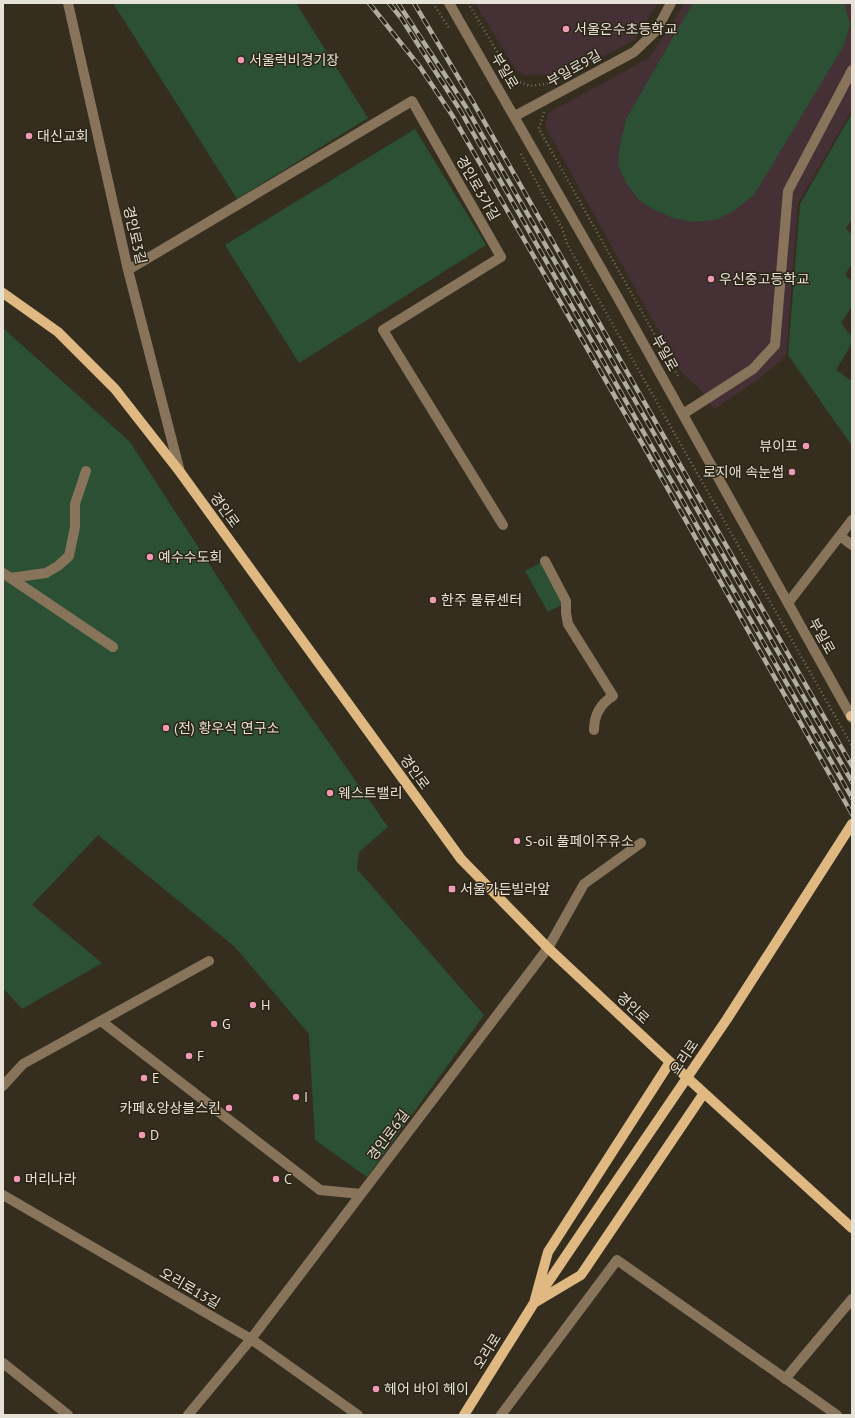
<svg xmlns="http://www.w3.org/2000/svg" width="855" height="1418" viewBox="0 0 855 1418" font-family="'PT Sans','Noto Sans KR',sans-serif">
  <rect width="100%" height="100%" fill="#352e1f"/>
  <path fill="#443035" d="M 475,3 L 658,3 L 634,40 L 595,61 L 558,74 L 524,75 L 516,70 Z
    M 685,3 L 852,3 L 852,110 L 798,203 L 786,356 L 758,380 L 714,409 L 701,390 L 682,373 L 545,126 L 548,113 L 649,58 Z"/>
  <path fill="#2b5033" d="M 113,3 L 296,3 L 368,118 L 237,199 Z
    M 693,3 L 844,3 L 850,25 L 844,45 L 754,195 L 735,210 L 716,220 L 692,222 L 673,218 L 654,210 L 639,200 L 628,186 L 618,165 L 619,150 L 626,119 Z
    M 852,113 L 852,219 L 846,228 L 852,235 L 852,264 L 846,273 L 846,276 L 852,282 L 852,306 L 841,323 L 852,337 C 851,349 842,359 836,370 L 852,381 L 852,443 L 850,443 L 788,355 L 800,204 Z
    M 415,129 L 486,245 L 299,363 L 225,245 Z
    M 3,328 L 130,442 L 280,673 L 388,827 L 359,852 L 357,869 L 484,1015 L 367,1177 L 315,1140 L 309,1034 L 235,947 L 98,835 L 32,905 L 102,963 L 22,1009 L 3,988 Z
    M 542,562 L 565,603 L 548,612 L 525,571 Z"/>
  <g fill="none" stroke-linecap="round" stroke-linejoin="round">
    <path stroke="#756f62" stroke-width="2.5" stroke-dasharray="1 3" stroke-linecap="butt" d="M 433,3 L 449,28
      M 468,3 L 514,80 L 530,86 L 546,84 L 554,81
      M 544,112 L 539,129 L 679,378
      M 521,154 L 562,228 L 567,244 L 852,746"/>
    <path stroke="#87745a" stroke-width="10" d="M 68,3 L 128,270 L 180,472
      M 449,3 L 618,298 L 852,718
      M 515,116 L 634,52 L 656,31 L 671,3
      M 128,270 L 412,101 L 501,257 L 383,330 L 503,525
      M 683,414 L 753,369 L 775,345 L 788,191 L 852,70
      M 840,536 L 852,545
      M 545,561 L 566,601 L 566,613 L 568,624 L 613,696 C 600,704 594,715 594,730
      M 3,573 L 113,647
      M 10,578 L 46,573 L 58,566 L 69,556 L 75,527 L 75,504 L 86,471
      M 788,603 L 852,520
      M 101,1021 L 320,1190 L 361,1194
      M 3,1086 L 23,1064 L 209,961
      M 3,1195 L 251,1339 L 358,1415
      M 3,1363 L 68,1415
      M 785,1379 L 852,1299
      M 188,1415 L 251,1339 L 548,948 L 584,884 L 641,843
      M 501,1415 L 617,1260 L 837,1415"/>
    <path stroke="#dfb981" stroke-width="10" d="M 3,293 L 58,332 L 115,389 L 180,472 L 461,859 L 548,948 L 670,1062 L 852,1228
      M 851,716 L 852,716
      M 534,1303 L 548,1252 L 670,1062
      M 534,1303 L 581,1275 L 704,1093
      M 464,1415 L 534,1303 L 605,1198"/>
    <defs>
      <path id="rail" d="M 369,3 L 420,67 L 452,115 L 639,438 L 852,814
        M 389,3 L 401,18 L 460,110 L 852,798
        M 398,3 L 466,107 L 652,430 L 852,782
        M 414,3 L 473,102 L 852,766"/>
    </defs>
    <use href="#rail" stroke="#b0aca0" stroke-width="4.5"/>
    <use href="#rail" stroke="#2b2415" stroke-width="3" stroke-dasharray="9" stroke-linecap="butt"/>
    <path stroke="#dfb981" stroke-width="10" d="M 605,1198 L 727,1019 L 852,824"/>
  </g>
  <g fill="#f09ab5" stroke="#2b2415" stroke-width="1.5">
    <circle cx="566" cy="29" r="4"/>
    <circle cx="241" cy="60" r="4"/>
    <circle cx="29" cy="136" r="4"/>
    <circle cx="711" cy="279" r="4"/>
    <circle cx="806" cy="446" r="4"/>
    <circle cx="792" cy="472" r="4"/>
    <circle cx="150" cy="557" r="4"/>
    <circle cx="433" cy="600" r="4"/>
    <circle cx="166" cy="728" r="4"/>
    <circle cx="330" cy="793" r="4"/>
    <circle cx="517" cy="841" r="4"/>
    <rect x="448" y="885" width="8" height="8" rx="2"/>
    <circle cx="253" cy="1005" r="4"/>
    <circle cx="214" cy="1024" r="4"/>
    <circle cx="189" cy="1056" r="4"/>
    <circle cx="144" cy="1078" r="4"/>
    <circle cx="296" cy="1097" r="4"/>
    <circle cx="229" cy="1108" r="4"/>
    <circle cx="142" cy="1135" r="4"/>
    <circle cx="17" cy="1179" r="4"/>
    <circle cx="276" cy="1179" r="4"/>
    <circle cx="376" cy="1389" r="4"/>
  </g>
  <g text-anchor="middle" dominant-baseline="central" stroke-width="3" stroke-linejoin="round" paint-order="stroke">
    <g font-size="14" fill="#e6e2d8" stroke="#2b2415" text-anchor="start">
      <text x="574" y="29">서울온수초등학교</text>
      <text x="249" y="60">서울럭비경기장</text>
      <text x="37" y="136">대신교회</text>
      <text x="719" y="279">우신중고등학교</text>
      <text x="798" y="446" text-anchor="end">뷰이프</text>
      <text x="784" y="472" text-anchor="end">로지애 속눈썹</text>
      <text x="158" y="557">예수수도회</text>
      <text x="441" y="600">한주 물류센터</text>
      <text x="174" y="728">(전) 황우석 연구소</text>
      <text x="338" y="793">웨스트밸리</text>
      <text x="525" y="841">S-oil 풀페이주유소</text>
      <text x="460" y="889">서울가든빌라앞</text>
      <text x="261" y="1005">H</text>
      <text x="222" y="1024">G</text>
      <text x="197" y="1056">F</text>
      <text x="152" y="1078">E</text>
      <text x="304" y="1097">I</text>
      <text x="221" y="1108" text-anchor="end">카페&amp;앙상블스킨</text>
      <text x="150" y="1135">D</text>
      <text x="25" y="1179">머리나라</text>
      <text x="284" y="1179">C</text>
      <text x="384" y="1389">헤어 바이 헤이</text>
    </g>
    <g font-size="14" fill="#e6e2d8" stroke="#2b2415">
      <text transform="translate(574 68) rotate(-29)">부일로9길</text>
      <text transform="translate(505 71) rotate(60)">부일로</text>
      <text transform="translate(478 188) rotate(60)">경인로3가길</text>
      <text transform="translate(135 235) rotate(77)">경인로3길</text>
      <text transform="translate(665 353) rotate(61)">부일로</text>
      <text transform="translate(225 510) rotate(54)">경인로</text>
      <text transform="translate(822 636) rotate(61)">부일로</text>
      <text transform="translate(415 772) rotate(54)">경인로</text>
      <text transform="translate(633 1008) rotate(43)">경인로</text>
      <text transform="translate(684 1057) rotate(-56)">오리로</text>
      <text transform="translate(388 1135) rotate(-53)">경인로6길</text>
      <text transform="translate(190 1288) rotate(30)">오리로13길</text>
      <text transform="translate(487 1351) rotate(-58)">오리로</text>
    </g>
  </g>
  <rect width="855" height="1418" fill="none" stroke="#e6e2d8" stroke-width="8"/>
</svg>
